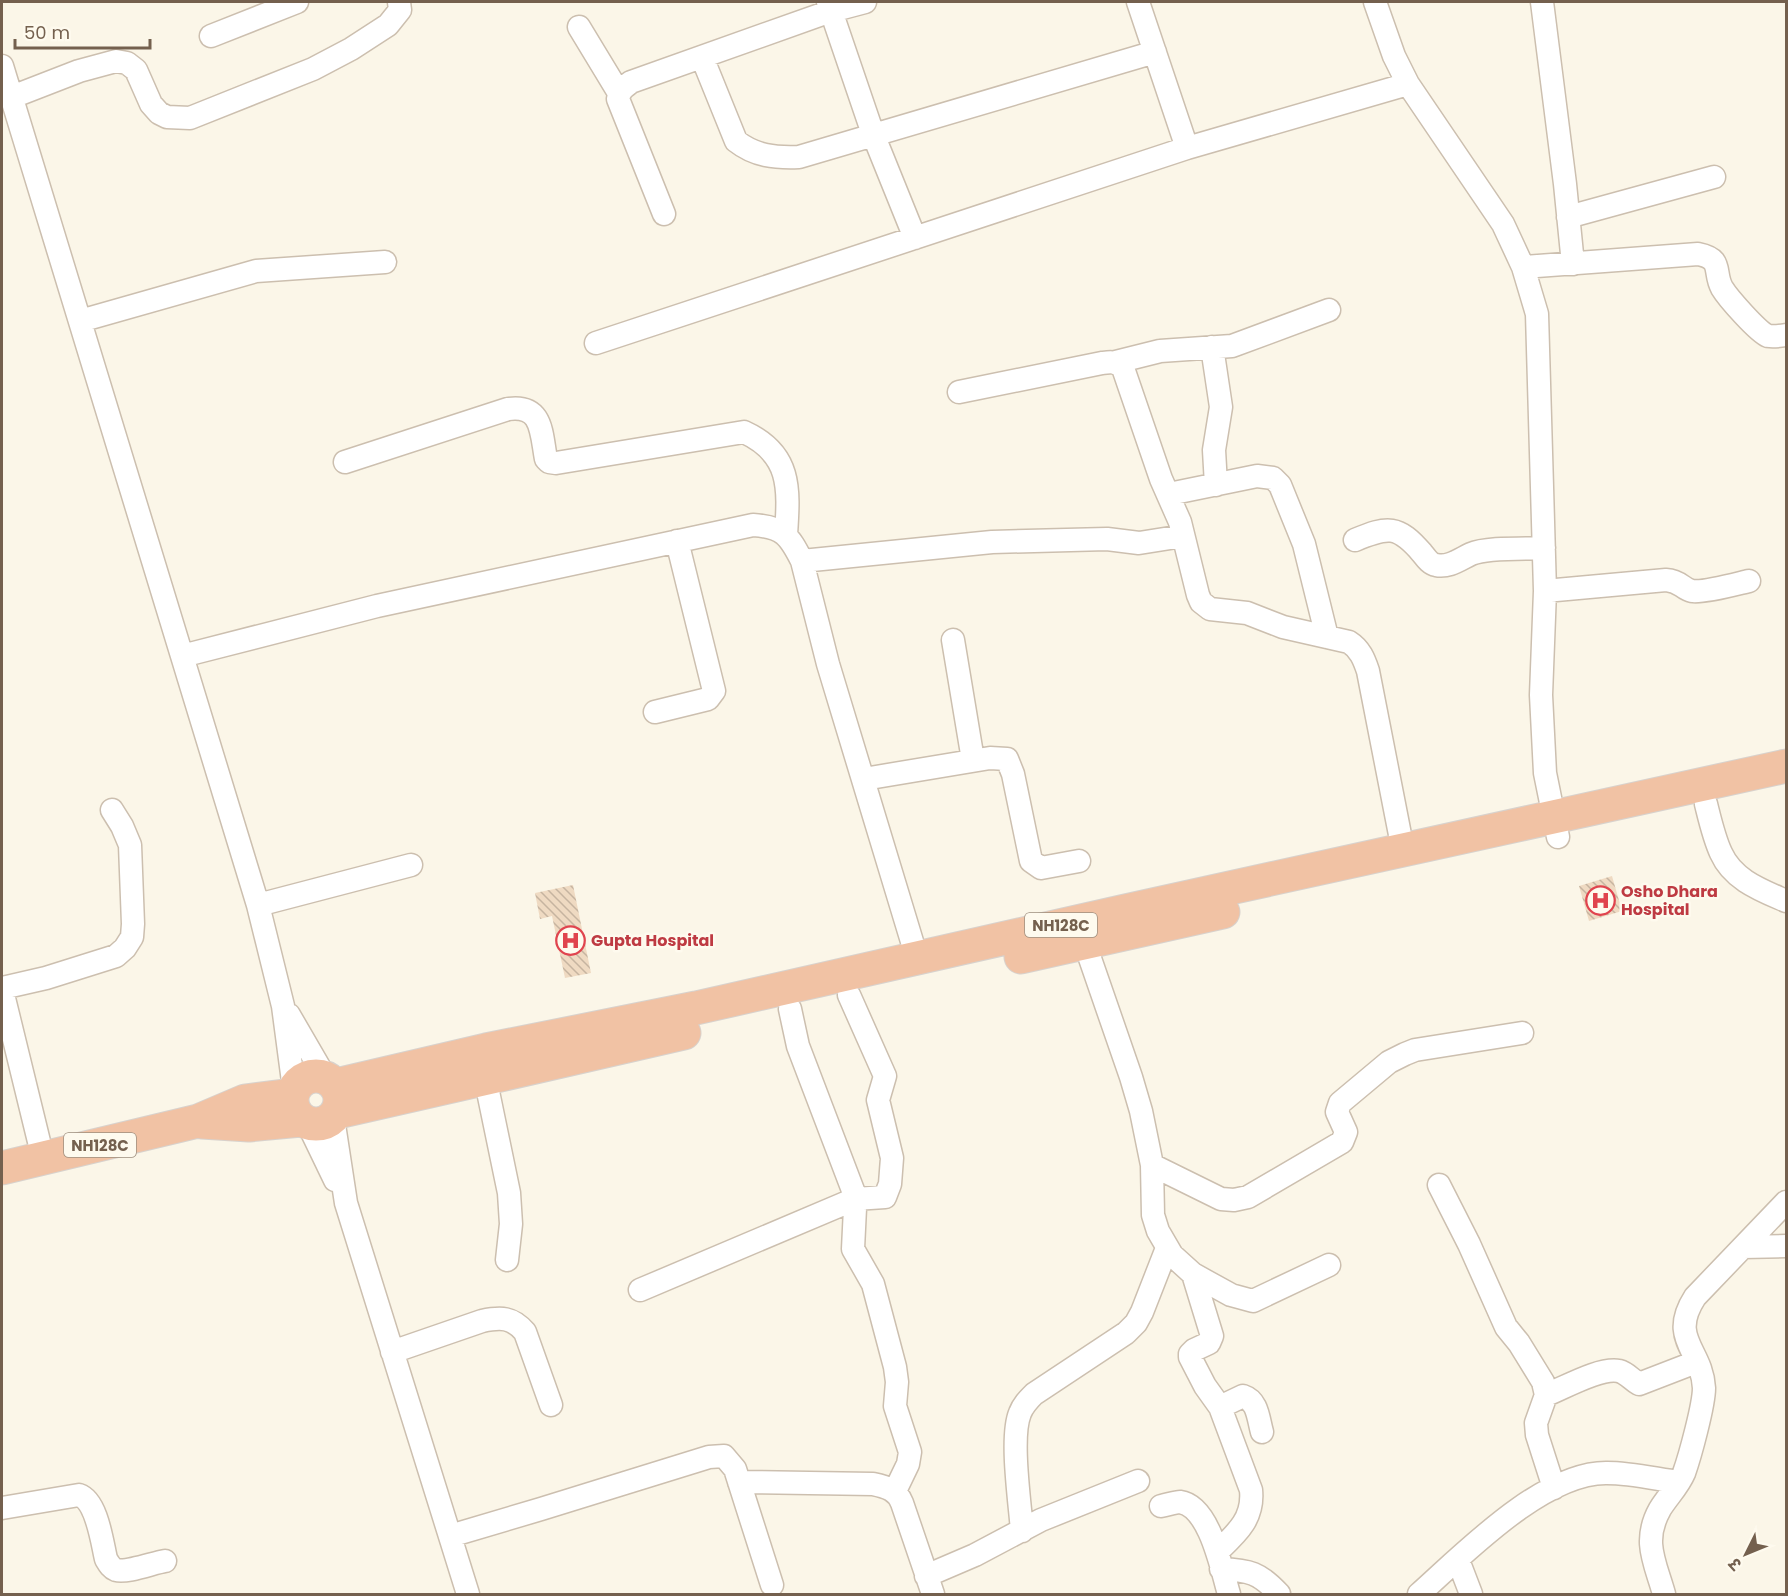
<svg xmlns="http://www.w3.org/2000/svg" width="1788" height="1596" viewBox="0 0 1788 1596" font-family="Poppins,'Noto Sans Devanagari',sans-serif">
  <defs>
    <pattern id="building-back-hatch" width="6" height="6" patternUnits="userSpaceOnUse" patternTransform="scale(1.5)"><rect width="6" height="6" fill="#efdac2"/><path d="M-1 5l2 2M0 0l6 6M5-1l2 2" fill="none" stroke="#c6b4a0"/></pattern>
  </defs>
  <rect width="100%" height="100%" fill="#fbf6e8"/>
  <path fill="url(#building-back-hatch)" d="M 1612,876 L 1622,911 L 1589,921 L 1579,886 Z
    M 573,885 L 591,973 L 565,978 L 552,916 L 540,919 L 535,893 Z"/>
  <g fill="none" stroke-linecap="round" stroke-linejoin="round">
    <defs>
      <path id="minor" d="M 828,2 L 873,134 L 915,238
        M 1375,2 L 1394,56 L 1408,84 L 1503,224 L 1523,267 L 1537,314 L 1545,591 L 1541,695 L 1545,773 L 1558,837
        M 1542,2 L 1565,184 L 1573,264
        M 579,27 L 619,93
        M 211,36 L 297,2
        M 702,57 L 736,141 C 755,156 775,158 799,157 L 1155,52
        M 2,66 L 258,905 L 283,1006 L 294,1089
        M 12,97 L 79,71 L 116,61 L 127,63 L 136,70 L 151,104 L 159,113 L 167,117 L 190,118 L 313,69 L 351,49 L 388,25 L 400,10 L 399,2
        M 1187,148 L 1408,84
        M 664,214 L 618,99 C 619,91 624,87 631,82 L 831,11 L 865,2
        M 1568,217 L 1714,177
        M 1523,267 L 1698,254 C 1724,259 1713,272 1722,288 C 1728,298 1758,332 1768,336 C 1774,337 1780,336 1786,335
        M 80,321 L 256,271 L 385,262
        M 596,343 L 1187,148 L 1138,2
        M 1212,347 L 1221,407 L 1214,450 L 1216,485
        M 1116,362 L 1160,351 L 1232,346 L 1329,310
        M 959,392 L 1102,363 C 1111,362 1116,361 1123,368 L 1161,479 L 1180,522 L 1198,595 L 1201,602 L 1210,609 L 1247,613 L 1283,627 L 1349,642 C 1360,649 1364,659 1368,671 L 1403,850
        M 345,462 L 508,409 C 543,404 541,433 546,459 L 549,462 L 556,463 L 744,432 C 792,454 789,489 786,535
        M 1169,494 L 1257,476 L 1273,478 L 1280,485 L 1304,544 L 1327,637
        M 1355,540 C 1388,526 1398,525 1422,553 C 1426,558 1430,564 1436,565 C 1449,568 1460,559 1471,554 C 1487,547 1526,549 1544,548
        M 802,561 L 992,542 L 1107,539 L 1139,543 L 1183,536
        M 1545,591 L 1666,580 C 1681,581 1682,589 1692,591 C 1703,593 1736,584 1749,581
        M 953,640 L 973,760
        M 182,656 L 377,606 L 753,525 C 783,527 789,535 802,561 L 828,664 L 917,958
        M 655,712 L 708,699 L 714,691 L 677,541
        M 864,779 L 990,758 L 1007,759 L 1013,774 L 1031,861 L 1041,868 L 1079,861
        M 1706,804 C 1710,820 1714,838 1721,853 C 1733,880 1761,890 1786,901
        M 258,905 L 411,865
        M 1085,944 L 1131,1077 L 1141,1111 L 1152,1165 L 1153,1215 L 1158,1231 L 1172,1255 L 1193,1274 L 1231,1295 L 1253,1301 L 1329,1265
        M 2,988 L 46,978 L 116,956 L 125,948 L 132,937 L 133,924 L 130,845 L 122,826 L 112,810
        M 2,990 L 43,1158
        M 790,1009 L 798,1046 L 854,1193 L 855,1208 L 853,1249 L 873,1284 L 895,1367 L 897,1382 L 895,1406 L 910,1452 L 908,1464 L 895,1491
        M 289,1015 L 325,1077
        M 485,1077 L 509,1193 L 511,1224 L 507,1260
        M 333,1118 L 346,1203 L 468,1594
        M 308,1124 L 335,1180
        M 1152,1165 L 1221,1199 L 1234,1200 L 1248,1197 L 1342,1142 L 1346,1132 L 1337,1112 L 1340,1103 L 1389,1062 L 1405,1054 L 1415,1050 L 1522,1033
        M 1439,1185 L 1469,1244 L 1506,1327 L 1519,1343 L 1543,1382 L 1546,1395 L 1536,1423 L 1537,1435 L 1554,1488
        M 1743,1247 L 1786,1246
        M 1193,1274 L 1212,1336 L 1209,1343 L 1194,1350 L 1190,1354 L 1190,1357 L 1205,1386 L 1220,1407 L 1251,1490 C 1254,1519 1236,1534 1217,1552
        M 640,1290 L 855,1199 L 885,1197 L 890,1184 L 892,1158 L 878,1100 L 885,1076 L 849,995
        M 392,1352 L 482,1321 C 501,1317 512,1317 525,1332 L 551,1405
        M 1546,1395 C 1564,1388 1600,1367 1619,1371 C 1627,1373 1632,1380 1639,1384 L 1696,1362
        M 1220,1407 L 1243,1396 C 1258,1401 1258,1418 1262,1432
        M 739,1482 L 873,1484 C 887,1487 897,1490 902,1503 L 933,1594
        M 1161,1506 C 1167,1505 1175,1502 1180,1502 C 1210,1506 1222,1571 1229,1594
        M 2,1508 L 79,1495 C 97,1501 102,1542 106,1559 C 109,1564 111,1568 116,1570 C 127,1573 153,1563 165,1561
        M 1022,1531 C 1020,1503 1010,1437 1020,1413 C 1023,1405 1028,1400 1034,1394 L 1126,1333 L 1136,1323 L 1142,1312 L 1167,1248
        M 450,1536 L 541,1509 L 709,1457 L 724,1456 L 735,1469 L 772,1585
        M 1458,1560 L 1471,1594
        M 1221,1569 C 1249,1570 1260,1573 1279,1594
        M 926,1576 L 975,1555 L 1041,1520 L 1138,1481
        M 1419,1594 C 1464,1554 1543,1472 1607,1473 C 1631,1473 1656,1479 1679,1482
        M 1664,1594 C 1655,1562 1642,1541 1660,1509 C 1668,1496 1678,1487 1684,1473 C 1690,1456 1704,1405 1704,1388 C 1702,1349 1668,1339 1695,1297 L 1786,1202"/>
      <path id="highway" d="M 1021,957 L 1223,912
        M292 1100a24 24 0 1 1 48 0a24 24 0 1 1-48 0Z
        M 336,1085 L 486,1050 L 696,1008 L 1125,911 L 1786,766
        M 338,1112 L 684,1033
        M 202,1122 L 249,1125 L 301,1120
        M 2,1168 L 198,1121 L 245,1101 L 292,1095"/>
    </defs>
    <use href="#minor" stroke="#ccbfaf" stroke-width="25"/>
    <use href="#highway" stroke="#d8d2cd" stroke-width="35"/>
    <use href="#minor" stroke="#fff" stroke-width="22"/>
    <use href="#highway" stroke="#f1c2a4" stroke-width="33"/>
  </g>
  <defs>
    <symbol id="hospital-ring" viewBox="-11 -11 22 22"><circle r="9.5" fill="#fefaee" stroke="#e0444e" stroke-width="1.5"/><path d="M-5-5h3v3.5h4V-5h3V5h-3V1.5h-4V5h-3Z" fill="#e0444e"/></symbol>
  </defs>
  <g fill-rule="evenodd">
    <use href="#hospital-ring" x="1584" y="884" width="33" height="33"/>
    <use href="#hospital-ring" x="554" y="924" width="33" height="33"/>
  </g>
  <g text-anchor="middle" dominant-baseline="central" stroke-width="5" stroke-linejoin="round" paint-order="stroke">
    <g fill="#fefaee" stroke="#9d8e7e" stroke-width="1.5">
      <rect x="1025" y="913" width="72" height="24" rx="4.5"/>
      <rect x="64" y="1133" width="72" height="24" rx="4.5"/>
    </g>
    <g font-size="15" font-weight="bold" fill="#74604e">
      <text x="1061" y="925">NH128C</text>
      <text x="100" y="1145">NH128C</text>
    </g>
    <g font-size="16" font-weight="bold" fill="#be3a42" stroke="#fefaee" text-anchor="start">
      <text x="1621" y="891">Osho Dhara<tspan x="1621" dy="18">Hospital</tspan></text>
      <text x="591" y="940">Gupta Hospital</text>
    </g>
  </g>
  <rect width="1788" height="1596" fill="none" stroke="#74604e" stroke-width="6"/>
  <g transform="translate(1746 1554) rotate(227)" stroke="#fefaee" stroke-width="4.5" paint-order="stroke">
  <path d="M0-4.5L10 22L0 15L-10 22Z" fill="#74604e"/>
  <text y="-9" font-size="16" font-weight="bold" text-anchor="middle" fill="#74604e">उ</text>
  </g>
  <path d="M15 39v9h135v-9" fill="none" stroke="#74604e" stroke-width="3"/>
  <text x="24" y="39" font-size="18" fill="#74604e" stroke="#fefaee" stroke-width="4.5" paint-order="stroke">50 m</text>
</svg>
